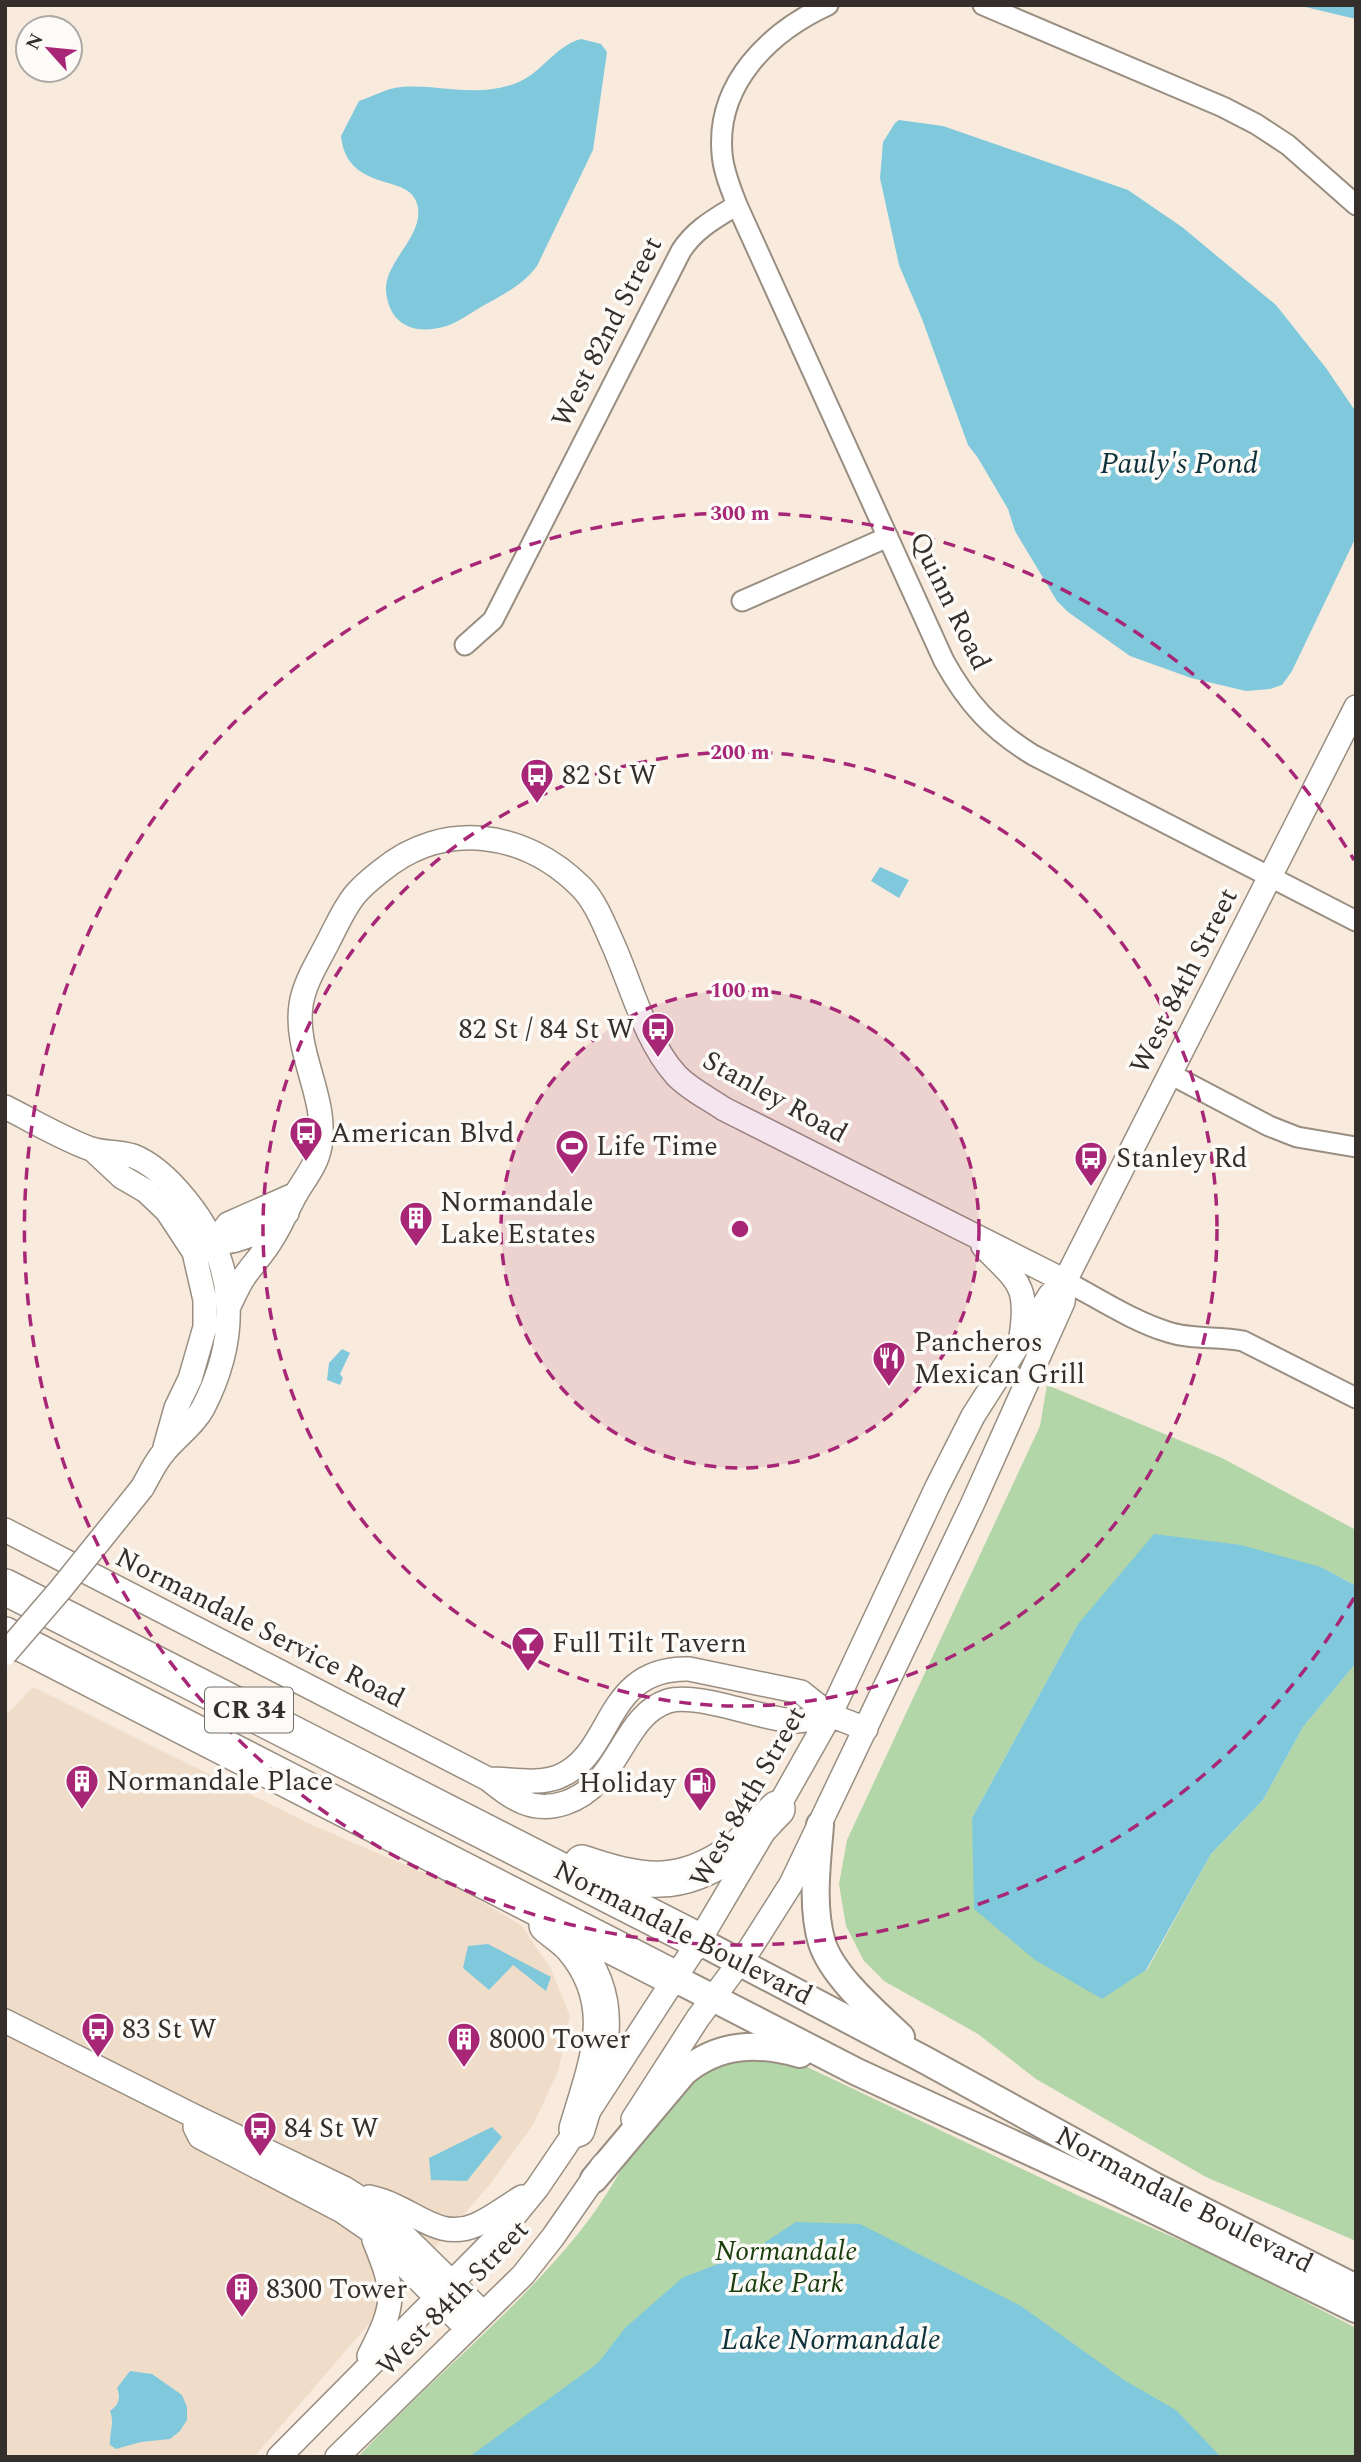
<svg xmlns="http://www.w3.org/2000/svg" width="1361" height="2462" viewBox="0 0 1361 2462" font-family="Spectral,serif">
  <rect width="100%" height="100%" fill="#f8ebdd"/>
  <path fill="#efddca" d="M 33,1687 L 310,1824 L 455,1886 L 521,1925 L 550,1967 L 570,2016 L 558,2072 L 533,2125 L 491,2183 L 254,2457 L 5,2457 L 5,1716 Z"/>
  <path fill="#b2d6a8" d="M 1047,1385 L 1222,1458 L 1356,1530 L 1356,1586 L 1321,1567 L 1078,1624 L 972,1818 L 1147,1970 L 1211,1854 L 1263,1800 L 1303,1727 L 1356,1663 L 1356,2241 L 1206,2177 L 1036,2079 L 978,2034 L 884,1981 L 864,1961 L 846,1926 L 839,1884 L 847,1840 L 1040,1426 Z
    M 776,2055 L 805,2066 L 1077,2195 L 1221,2258 L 1356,2328 L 1356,2457 L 358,2457 C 430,2379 515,2313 581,2230 C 624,2177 648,2106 704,2065 C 712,2059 763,2057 776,2055 Z"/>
  <path fill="#80c8dc" d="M 1297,5 L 1356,5 L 1356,19 Z
    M 581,39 L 601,44 L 607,52 L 593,150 L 537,266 C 522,286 502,295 481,307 C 470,313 456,324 443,327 C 413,335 389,324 386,291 C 384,260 429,233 416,201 C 406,174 347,192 341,136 L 359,101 C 372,97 387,88 401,87 C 441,84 471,98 514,84 C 541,75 554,46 581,39 Z
    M 899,120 L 943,126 L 1128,190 L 1182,227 L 1276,305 L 1326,368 L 1356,412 L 1356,537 L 1292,671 L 1282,685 L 1270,689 L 1246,691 L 1191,678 L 1130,656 L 1068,612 L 1057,601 L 1015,531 L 1008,509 L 978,458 L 968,445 L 922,319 L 899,265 L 880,178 L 883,142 L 895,123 Z
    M 880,867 L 909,880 L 899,898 L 871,881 Z
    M 342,1349 L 350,1353 L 340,1374 L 343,1378 L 340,1385 L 327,1380 L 329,1363 Z
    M 1154,1534 L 1241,1545 L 1321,1567 L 1356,1586 L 1356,1663 L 1303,1727 L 1263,1800 L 1211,1854 L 1146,1970 L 1102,1999 L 1035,1960 L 974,1909 L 972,1818 L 1078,1624 Z
    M 488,1944 L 551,1977 L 546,1991 L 513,1965 L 489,1990 L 463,1968 L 468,1946 Z
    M 492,2127 L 502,2137 L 467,2181 L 431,2180 L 429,2158 Z
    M 796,2222 L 860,2224 L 1021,2306 L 1124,2380 L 1176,2410 L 1221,2457 L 469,2457 L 598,2363 L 625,2328 L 682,2278 L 753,2250 Z
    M 130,2371 L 152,2374 L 182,2395 L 187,2407 L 187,2420 L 180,2431 L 170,2439 L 141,2442 L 116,2449 L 110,2445 C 109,2432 115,2424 110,2411 C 119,2405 121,2398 117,2388 Z"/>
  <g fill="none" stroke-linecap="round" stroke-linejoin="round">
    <defs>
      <path id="minor" d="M 828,5 C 769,32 716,84 722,153 C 723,171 731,189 737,205 L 944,661 C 968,704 991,729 1033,755 L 1356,921
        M 983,5 L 1223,107 L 1256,124 L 1288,145 L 1356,205
        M 742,601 L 888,537
        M 465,645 L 493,620 L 681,251 C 695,229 716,218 737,205
        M 1170,1074 L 1269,1126 L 1297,1137 L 1356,1147
        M 1065,1281 C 1098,1298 1132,1321 1168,1332 C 1192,1340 1218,1336 1243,1341 L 1356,1398"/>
      <path id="tertiary" d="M 5,1107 C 33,1121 63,1139 91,1149 C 105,1153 120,1152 133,1156 C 154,1164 173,1184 186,1200 C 238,1264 240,1336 203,1408 C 194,1425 176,1437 164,1452 C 155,1462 149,1476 142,1488
        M 92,1149 L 122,1177 L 146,1191 L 167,1211 L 194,1252 L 205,1300 L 205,1327 L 190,1379 L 176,1408 L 165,1447
        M 215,1242 L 228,1224 L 296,1194
        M 983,1246 C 1018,1282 1029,1284 1021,1337
        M 203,1247 C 215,1242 225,1243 236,1240 C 254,1235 273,1224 287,1213
        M 229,1306 C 234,1296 238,1286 244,1277 C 253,1264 264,1253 272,1239 C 282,1224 288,1207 297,1192 C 306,1177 317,1164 320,1146 C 328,1097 294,1053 301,1005 C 304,983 318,962 328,942 C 336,927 343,910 354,896 C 361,887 372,878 381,871 C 444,819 525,831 581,887 C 595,901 604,924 612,942 C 632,986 644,1039 676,1075 C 689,1089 708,1098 724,1109 L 1065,1281
        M 5,1530 L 488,1779 C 512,1798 532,1814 565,1803 C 621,1784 621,1716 668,1701 C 697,1692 761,1719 793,1721 C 804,1722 818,1717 830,1715
        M 488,1779 C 511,1779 537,1785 558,1777 C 615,1755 602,1667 689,1669 L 801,1692 L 830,1715 L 866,1729
        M 5,2021 L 196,2117 L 344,2188 L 377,2209 L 483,2313
        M 196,2117 L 195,2127 L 200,2137 L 342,2211 L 371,2231 L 467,2329
        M 633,2119 L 698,2018 L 751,1947 L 791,1884 L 972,1505 L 1063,1302 L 1065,1282
        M 369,2197 C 378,2199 387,2202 395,2206 C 422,2218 444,2239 476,2225 C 492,2218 507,2206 522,2197
        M 369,2356 C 396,2303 396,2294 374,2240
        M 279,2457 L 497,2237 L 537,2188 L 577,2129 L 699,1941 L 777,1809 L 830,1715 L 937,1487 L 973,1416 L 1050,1295 L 1065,1281 L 1356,707
        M 337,2457 L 523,2275 L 553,2237 L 603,2165"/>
      <g id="secondary">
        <path d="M 820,1825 C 817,1864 811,1906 822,1943 C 833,1977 876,2013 901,2037"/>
        <path id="s1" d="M 699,1941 L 925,2060 L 1154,2186 L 1356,2288"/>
        <path d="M 674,1978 L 857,2072 L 1111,2189 L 1356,2309"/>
        <path d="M 594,2179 L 684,2072 C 719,2043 758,2042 800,2054"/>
      </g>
      <path id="motorway" d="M 5,1587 L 699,1941
        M 5,1635 L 674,1978
        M 582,1863 C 641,1883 680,1890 734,1851 C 750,1839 763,1823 777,1809
        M 547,1925 C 555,1932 565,1938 572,1946 C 623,2005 596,2064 577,2129"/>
    </defs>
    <use href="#minor" stroke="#998e81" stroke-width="23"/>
    <use href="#tertiary" stroke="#998e81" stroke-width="26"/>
    <use href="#secondary" stroke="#998e81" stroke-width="30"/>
    <use href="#motorway" stroke="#998e81" stroke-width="38"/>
    <use href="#minor" stroke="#fff" stroke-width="19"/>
    <use href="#tertiary" stroke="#fff" stroke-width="23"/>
    <use href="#secondary" stroke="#fff" stroke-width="26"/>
    <use href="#motorway" stroke="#fff" stroke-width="35"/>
    <defs>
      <path id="tertiary-bridge" d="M 5,1654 L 60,1590 L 142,1488"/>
    </defs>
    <use href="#tertiary-bridge" stroke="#998e81" stroke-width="26" stroke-linecap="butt"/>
    <use href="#tertiary-bridge" stroke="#fff" stroke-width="23"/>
  </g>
  <circle cx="740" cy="1229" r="239" fill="#a72776" fill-opacity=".12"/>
  <g fill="none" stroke="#a72776" stroke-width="3.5" stroke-dasharray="12 9">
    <circle cx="740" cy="1229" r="239"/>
    <circle cx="740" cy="1229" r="477"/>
    <path d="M1354 1598A716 716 0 1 1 1354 860"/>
  </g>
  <defs>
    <symbol id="bus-pin" viewBox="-11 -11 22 30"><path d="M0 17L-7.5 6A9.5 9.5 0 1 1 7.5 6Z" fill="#a72776" stroke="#fdfbf8"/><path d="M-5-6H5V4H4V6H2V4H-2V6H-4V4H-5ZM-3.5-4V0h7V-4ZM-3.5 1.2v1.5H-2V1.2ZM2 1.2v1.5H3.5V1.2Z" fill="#fff"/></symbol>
    <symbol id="stadium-pin" viewBox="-11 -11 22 30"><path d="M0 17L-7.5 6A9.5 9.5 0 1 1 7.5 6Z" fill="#a72776" stroke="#fdfbf8"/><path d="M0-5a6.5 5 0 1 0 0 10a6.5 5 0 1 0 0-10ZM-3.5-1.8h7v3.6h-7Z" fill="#fff"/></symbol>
    <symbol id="building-pin" viewBox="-11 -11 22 30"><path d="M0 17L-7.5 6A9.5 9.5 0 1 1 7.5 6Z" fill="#a72776" stroke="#fdfbf8"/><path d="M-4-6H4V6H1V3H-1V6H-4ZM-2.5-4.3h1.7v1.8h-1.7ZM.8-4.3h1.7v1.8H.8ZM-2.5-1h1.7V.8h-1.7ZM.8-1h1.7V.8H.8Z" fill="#fff"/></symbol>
    <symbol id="restaurant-pin" viewBox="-11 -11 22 30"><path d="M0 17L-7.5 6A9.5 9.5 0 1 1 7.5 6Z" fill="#a72776" stroke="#fdfbf8"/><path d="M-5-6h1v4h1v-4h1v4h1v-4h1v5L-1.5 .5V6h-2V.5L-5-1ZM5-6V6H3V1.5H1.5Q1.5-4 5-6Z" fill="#fff"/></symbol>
    <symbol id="bar-pin" viewBox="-11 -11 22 30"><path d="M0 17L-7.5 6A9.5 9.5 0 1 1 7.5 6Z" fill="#a72776" stroke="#fdfbf8"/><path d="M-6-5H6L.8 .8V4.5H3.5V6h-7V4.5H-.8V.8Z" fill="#fff"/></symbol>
    <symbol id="fuel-pin" viewBox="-11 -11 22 30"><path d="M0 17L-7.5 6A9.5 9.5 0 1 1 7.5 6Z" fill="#a72776" stroke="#fdfbf8"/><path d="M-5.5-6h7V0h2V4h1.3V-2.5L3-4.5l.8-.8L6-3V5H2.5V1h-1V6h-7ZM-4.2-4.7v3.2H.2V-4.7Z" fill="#fff"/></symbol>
  </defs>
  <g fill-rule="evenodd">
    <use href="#bus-pin" x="518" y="756" width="38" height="52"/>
    <use href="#bus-pin" x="639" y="1010" width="38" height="52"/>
    <use href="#bus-pin" x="287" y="1114" width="38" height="52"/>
    <use href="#stadium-pin" x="553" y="1127" width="38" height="52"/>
    <use href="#bus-pin" x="1072" y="1139" width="38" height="52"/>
    <use href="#building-pin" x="397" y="1199" width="38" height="52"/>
    <use href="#restaurant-pin" x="870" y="1339" width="38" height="52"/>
    <use href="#bar-pin" x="509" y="1624" width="38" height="52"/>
    <use href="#building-pin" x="63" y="1762" width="38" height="52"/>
    <use href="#fuel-pin" x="681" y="1764" width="38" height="52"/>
    <use href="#bus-pin" x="79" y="2010" width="38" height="52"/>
    <use href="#building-pin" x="445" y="2020" width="38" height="52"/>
    <use href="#bus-pin" x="241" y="2109" width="38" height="52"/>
    <use href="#building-pin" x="223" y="2270" width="38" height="52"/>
  </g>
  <g text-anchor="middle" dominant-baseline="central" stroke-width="7" stroke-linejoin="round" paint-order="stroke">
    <rect fill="#fdfbf8" stroke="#706c68" stroke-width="2" x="205" y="1687.5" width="88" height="45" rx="5"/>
    <g font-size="26" font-weight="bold" fill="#342f2a">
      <text x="249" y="1710">CR 34</text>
    </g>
    <g font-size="28" fill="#342f2a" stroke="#fdfbf8">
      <text transform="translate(607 332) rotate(-63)">West 82nd Street</text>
      <text transform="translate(950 601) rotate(64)">Quinn Road</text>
      <text transform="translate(1184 981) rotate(-63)">West 84th Street</text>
      <text transform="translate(775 1097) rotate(29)">Stanley Road</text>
      <text transform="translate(260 1628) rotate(27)">Normandale Service Road</text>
      <text transform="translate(748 1797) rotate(-60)">West 84th Street</text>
      <text transform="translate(683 1933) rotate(27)">Normandale Boulevard</text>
      <text stroke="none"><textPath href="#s1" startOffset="550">Normandale Boulevard</textPath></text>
      <text transform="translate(453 2298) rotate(-46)">West 84th Street</text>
    </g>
    <g font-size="28" fill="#342f2a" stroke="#fdfbf8" text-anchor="start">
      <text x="562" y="775">82 St W</text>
      <text x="634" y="1029" text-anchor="end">82 St / 84 St W</text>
      <text x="330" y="1133">American Blvd</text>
      <text x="596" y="1146">Life Time</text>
      <text x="1116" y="1158">Stanley Rd</text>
      <text x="440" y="1202">Normandale<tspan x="440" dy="32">Lake Estates</tspan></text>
      <text x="914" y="1342">Pancheros<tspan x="914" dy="32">Mexican Grill</tspan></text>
      <text x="552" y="1643">Full Tilt Tavern</text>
      <text x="106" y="1781">Normandale Place</text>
      <text x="676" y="1783" text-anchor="end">Holiday</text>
      <text x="122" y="2029">83 St W</text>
      <text x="489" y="2039">8000 Tower</text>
      <text x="284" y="2128">84 St W</text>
      <text x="266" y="2289">8300 Tower</text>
    </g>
    <g font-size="28" font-style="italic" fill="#1a3d0d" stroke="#fdfbf8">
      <text x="786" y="2251">Normandale<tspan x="786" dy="32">Lake Park</tspan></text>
    </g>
    <g font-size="30" font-style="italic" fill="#0e323b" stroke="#fdfbf8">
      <text x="1179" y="464">Pauly's Pond</text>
      <text x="831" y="2340">Lake Normandale</text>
    </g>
  </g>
  <circle cx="740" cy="1229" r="10" fill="#a72776" stroke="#fdfbf8" stroke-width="3.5"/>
  <g font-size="21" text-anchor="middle" font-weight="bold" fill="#a72776" stroke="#fdfbf8" stroke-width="7" stroke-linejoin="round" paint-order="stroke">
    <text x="740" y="520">300 m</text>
    <text x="740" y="759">200 m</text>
    <text x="740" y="997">100 m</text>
  </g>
  <rect width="1361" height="2462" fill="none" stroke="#342f2a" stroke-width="14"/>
  <g transform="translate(49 49) rotate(297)"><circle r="33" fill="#fdfbf8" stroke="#ada9a6" stroke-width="2"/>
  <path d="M0-5L12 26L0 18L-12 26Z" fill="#a72776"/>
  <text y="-10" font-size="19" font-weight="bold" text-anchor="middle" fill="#342f2a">N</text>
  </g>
</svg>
